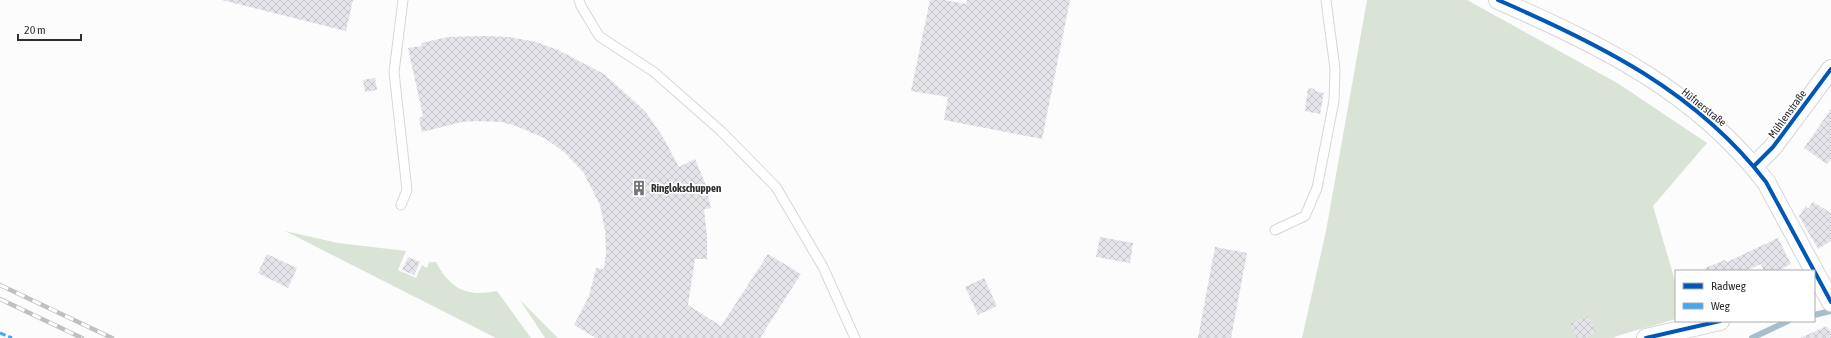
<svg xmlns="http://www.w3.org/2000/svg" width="1831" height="338" viewBox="0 0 1831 338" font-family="'Asap Condensed',sans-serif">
  <defs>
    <pattern id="building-cross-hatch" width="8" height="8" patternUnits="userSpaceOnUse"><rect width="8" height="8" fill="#e4e4ea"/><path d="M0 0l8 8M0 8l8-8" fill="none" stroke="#c4c4c9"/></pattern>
  </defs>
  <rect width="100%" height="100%" fill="#fcfcfc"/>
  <path fill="#d9e4d7" d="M 1367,0 L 1467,0 L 1619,84 L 1707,143 L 1653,206 L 1676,284 L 1676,319 L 1620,335 L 1613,338 L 1302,338 L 1326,231 Z
    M 285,231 L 338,243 L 406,251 L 398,270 L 416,278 L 422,265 L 427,268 L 429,262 L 436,262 C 451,290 467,297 497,291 L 531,338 L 496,338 Z
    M 520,300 L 558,338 L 545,338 Z"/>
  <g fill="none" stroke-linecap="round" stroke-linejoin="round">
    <path stroke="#a7bfcb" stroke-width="6" d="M 1814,315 L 1831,311
      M 1752,338 L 1788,321"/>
  </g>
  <path fill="url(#building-cross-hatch)" d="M 222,0 L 353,0 L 346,31 Z
    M 930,0 L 944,0 L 966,4 L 967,0 L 1070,0 L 1042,139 L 944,120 L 948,97 L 911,91 Z
    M 484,36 L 510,37 L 536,42 L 558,50 L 604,74 L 645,111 L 663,137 L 679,167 L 695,159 L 705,183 L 711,208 L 704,209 L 707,236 L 707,259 L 695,259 L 688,305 L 721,326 L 768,254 L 801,274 L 760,338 L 596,338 L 574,325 L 589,296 L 596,268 L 604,269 L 606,252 L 605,230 L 600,205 L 583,172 L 564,152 L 546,139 L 516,126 L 502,122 L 476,121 L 462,122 L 422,132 L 419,118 L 423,116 L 408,48 L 422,46 L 421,43 L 448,37 Z
    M 375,78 L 377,90 L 365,92 L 363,80 Z
    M 1308,88 L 1315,89 L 1315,91 L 1324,93 L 1320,114 L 1305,111 Z
    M 1831,109 L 1831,159 L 1827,164 L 1804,148 Z
    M 1813,202 L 1831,213 L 1831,241 L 1818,249 L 1799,216 L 1806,206 L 1808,209 Z
    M 1100,237 L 1133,243 L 1130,263 L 1096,257 Z
    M 1778,238 L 1791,264 L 1778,271 L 1764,271 L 1761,264 L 1745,271 L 1707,271 L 1705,268 L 1725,260 L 1727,262 Z
    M 1215,247 L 1247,253 L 1231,338 L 1198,338 Z
    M 267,254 L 297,268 L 288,288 L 258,273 Z
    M 408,257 L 420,262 L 414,275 L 402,270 Z
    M 984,278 L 997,306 L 978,315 L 965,287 Z
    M 1588,316 L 1596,332 L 1585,338 L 1577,338 L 1570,324 Z
    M 1827,326 L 1831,333 L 1831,338 L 1800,338 Z"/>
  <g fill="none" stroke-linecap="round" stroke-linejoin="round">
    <defs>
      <path id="service" d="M 579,0 L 581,6 L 599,36 L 654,72 L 722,132 L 776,187 L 823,267 L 855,338
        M 401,205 L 407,190 L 394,72 L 403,0
        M 1275,230 L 1305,216 L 1317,188 L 1334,101 L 1335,69 L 1326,0"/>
      <path id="minor" d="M 1498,0 C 1600,44 1697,92 1766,182 L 1831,302
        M 1754,166 L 1773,147 L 1831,69
        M 1646,338 L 1720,321"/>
    </defs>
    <use href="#service" stroke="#d7d7d7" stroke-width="11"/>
    <use href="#minor" stroke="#d7d7d7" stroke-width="20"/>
    <use href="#service" stroke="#fff" stroke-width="9"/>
    <use href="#minor" stroke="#fff" stroke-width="18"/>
    <defs>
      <path id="rail" d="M 0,285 L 112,338
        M 0,299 L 82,338"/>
    </defs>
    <use href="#rail" stroke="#c0c0c0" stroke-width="4.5"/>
    <use href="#rail" stroke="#fff" stroke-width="3" stroke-dasharray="9" stroke-linecap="butt"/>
    <path stroke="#3fa9f5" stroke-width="3" stroke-dasharray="6 3" stroke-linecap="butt" d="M 0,333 L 12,338"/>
    <defs>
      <path id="cycleway" d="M 1498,0 C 1600,44 1697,92 1766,182 L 1831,302
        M 1754,166 L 1773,147 L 1831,69
        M 1646,338 L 1720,321"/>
    </defs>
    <use href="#cycleway" stroke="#fff" stroke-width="6"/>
    <use href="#cycleway" stroke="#0057b8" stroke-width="4"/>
  </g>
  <defs>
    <symbol id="building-bare" viewBox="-9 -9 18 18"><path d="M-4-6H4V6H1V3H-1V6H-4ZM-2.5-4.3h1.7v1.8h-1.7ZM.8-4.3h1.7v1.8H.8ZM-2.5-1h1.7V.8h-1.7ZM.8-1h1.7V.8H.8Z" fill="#767676" stroke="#fff" stroke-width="2.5" paint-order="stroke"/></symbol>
  </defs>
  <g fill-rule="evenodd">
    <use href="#building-bare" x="628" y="177" width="22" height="22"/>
  </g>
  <g text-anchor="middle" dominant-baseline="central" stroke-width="3.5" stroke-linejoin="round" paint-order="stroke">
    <g font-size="11" fill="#2e2e2e" stroke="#fff">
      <text transform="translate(1704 107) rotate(39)">Hüfnerstraße</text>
      <text transform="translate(1787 114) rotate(-54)">Mühlenstraße</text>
    </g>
    <g font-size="11" font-weight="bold" fill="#2e2e2e" stroke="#fff" text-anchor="start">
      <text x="651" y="188">Ringlokschuppen</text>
    </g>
  </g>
  <rect x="1675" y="270" width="140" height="52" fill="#ffffff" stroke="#ababab"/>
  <rect x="1683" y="283" width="20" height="6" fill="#0057b8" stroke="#ababab"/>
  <text x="1711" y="290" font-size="12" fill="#2e2e2e">Radweg</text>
  <rect x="1683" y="303" width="20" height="6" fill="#3fa9f5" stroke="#ababab"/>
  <text x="1711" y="310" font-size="12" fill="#2e2e2e">Weg</text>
  <path d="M18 34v6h63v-6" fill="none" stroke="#2e2e2e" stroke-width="2"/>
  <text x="24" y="34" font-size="12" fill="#2e2e2e" stroke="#ffffff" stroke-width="3" paint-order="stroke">20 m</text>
</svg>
